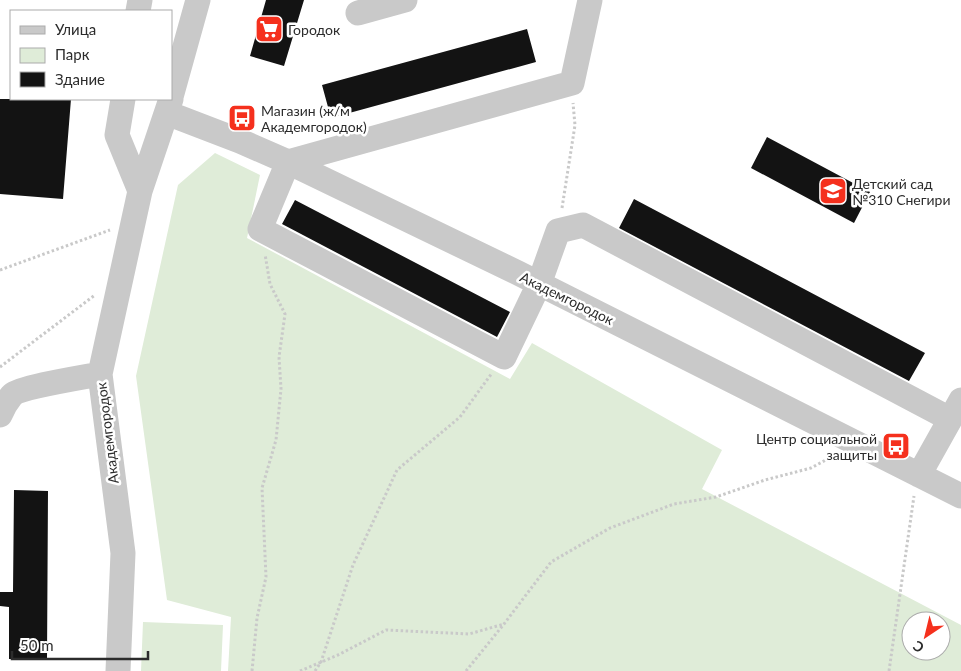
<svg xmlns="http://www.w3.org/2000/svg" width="961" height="671" viewBox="0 0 961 671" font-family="Lato,sans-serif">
  <rect width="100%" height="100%" fill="#fff"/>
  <path fill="#dfecd8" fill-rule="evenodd" d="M 215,153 L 260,175 L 247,238 L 510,379 L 532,343 L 722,450 L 702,489 L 961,625 L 961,671 L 228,671 L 231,617 L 167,600 L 136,376 L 178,185 ZM 911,621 L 941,621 L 941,651 L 911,651 Z
    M 143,622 L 223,625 L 221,671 L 141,671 Z"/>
  <path fill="#131313" d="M 266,0 L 304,0 L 284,66 L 250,56 Z
    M 527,29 L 536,62 L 331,118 L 322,85 Z
    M 0,99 L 71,99 L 63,199 L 0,194 Z
    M 767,137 L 870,192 L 854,223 L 751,168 Z
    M 634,199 L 925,353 L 909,381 L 619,228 Z
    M 295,200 L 510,312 L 497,337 L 282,224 Z
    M 14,490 L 48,491 L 47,660 L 9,659 L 9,607 L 0,606 L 0,592 L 13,592 Z"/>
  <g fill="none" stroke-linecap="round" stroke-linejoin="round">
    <path stroke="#c9c9c9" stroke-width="3" stroke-dasharray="2.5 2.5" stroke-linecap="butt" d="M 562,208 L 575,125 L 573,103
      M 0,270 L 110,230
      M 0,367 L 95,295
      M 252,671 L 257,618 L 266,577 L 262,488 L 276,440 L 281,389 L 279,357 L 285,314 L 270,284 L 265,254
      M 300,671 L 338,655 L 386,630 L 469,634 L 504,624
      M 315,671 L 321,662 L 353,565 L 397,470 L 460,417 L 492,373
      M 466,671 L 504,624 L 551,562 L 610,528 L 674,504 L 716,497 L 765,480 L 811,468 L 835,455
      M 889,671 L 914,496"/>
    <path stroke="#c9c9c9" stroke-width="25" d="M 590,0 L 572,83 L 288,162 L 260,229 L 504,357 L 539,284 L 558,231 L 583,225 L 950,419
      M 138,11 L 140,0
      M 358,13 L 405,0
      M 171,97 L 198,0
      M 123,99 L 117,135 L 140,191
      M 167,113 L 240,141 L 288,162 L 518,273 L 961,496
      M 0,415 C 3,408 7,401 12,395 C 21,387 85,377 100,374
      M 919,475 L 961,400
      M 118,671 L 123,553 L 100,374 L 140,191 L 171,99"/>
  </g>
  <defs>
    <symbol id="supermarket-square" viewBox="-11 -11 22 22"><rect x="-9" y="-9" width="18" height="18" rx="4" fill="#f5301d" stroke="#fff"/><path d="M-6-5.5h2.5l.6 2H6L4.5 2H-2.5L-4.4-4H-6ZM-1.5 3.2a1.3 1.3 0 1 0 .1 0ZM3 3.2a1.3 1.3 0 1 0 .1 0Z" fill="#fff"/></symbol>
    <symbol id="bus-square" viewBox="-11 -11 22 22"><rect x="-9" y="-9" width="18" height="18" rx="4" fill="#f5301d" stroke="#fff"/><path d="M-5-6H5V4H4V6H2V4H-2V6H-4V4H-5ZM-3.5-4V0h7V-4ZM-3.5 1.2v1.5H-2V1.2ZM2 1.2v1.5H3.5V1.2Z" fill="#fff"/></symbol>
    <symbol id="school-square" viewBox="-11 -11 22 22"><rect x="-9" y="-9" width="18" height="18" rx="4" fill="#f5301d" stroke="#fff"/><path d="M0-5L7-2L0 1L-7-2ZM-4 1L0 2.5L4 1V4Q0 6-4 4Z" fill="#fff"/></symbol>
  </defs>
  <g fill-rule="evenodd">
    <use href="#supermarket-square" x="253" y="13" width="32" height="32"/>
    <use href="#bus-square" x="226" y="102" width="32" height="32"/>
    <use href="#school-square" x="817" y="175" width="32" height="32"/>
    <use href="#bus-square" x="880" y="430" width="32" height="32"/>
  </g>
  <g text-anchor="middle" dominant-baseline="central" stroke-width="5" stroke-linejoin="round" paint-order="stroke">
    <g font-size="14" fill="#2c2c2c" stroke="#fff" text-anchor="start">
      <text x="288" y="29">Городок</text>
      <text x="261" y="110">Магазин (ж/м<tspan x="261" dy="16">Академгородок)</tspan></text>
      <text x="852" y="183">Детский сад<tspan x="852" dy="16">№310 Снегири</tspan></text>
      <text x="877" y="438" text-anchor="end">Центр социальной<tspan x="877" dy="16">защиты</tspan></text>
    </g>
    <g font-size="14" fill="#2c2c2c" stroke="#fff">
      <text transform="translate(567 298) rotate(26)">Академгородок</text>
      <text transform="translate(107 433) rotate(-97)">Академгородок</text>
    </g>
  </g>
  <rect x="10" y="10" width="162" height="90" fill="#ffffff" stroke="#ababab"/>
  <rect x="20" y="26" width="25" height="8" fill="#c9c9c9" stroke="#ababab"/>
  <text x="55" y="35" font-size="15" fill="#2c2c2c">Улица</text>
  <rect x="20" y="48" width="25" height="15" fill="#dfecd8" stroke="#ababab"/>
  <text x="55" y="60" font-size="15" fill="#2c2c2c">Парк</text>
  <rect x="20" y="72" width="25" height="15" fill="#131313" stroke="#ababab"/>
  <text x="55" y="85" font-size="15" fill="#2c2c2c">Здание</text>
  <g transform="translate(926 636) rotate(215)"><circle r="24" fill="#ffffff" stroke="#ababab"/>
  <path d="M0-4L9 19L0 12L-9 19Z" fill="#f5301d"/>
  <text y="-8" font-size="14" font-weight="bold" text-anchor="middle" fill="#2c2c2c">С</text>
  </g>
  <path d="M12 651v8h136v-8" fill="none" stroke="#2c2c2c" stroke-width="2.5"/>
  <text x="20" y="651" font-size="15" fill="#2c2c2c" stroke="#ffffff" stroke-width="4" paint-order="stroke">50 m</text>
</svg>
